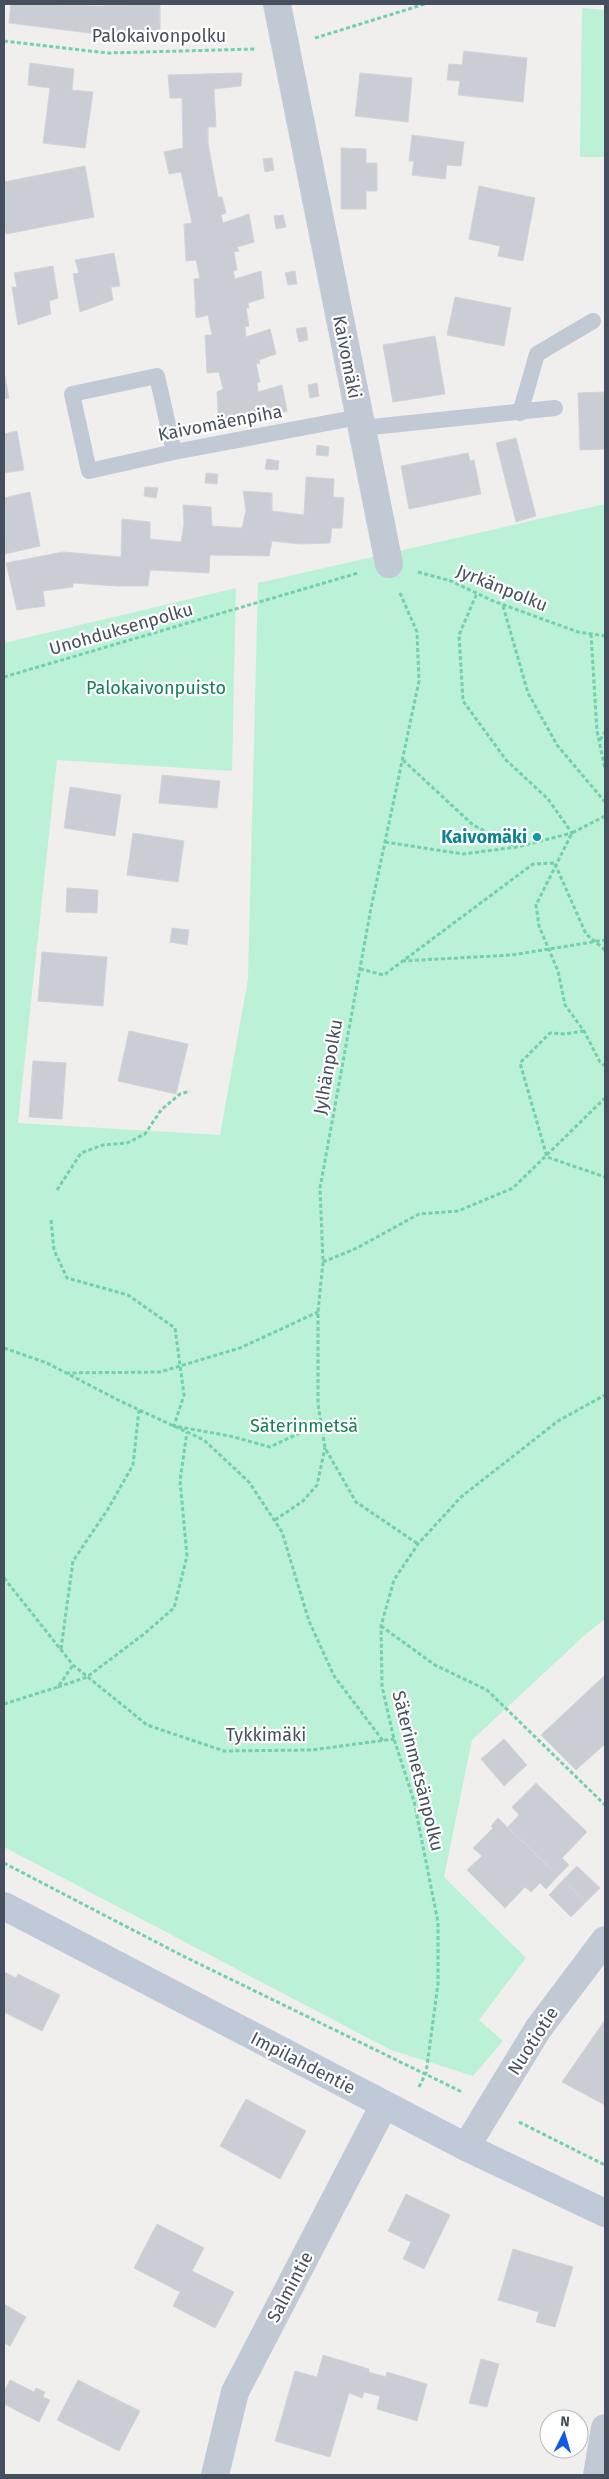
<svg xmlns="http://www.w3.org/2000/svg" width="609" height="2479" viewBox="0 0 609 2479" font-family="'Fira Sans',sans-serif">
  <rect width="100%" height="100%" fill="#f1efee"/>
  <path fill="#bbf1d6" d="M 582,8 L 605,10 L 605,157 L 580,157 Z
    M 605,504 L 605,1619 L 586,1634 L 472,1740 L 444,1877 L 526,1958 L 479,2020 L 503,2041 L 473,2076 L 391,2050 L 4,1847 L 4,643 L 236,588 L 232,771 L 57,760 L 18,1123 L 220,1135 L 248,979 L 258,583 Z"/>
  <path fill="#cacdd4" stroke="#d2d4da" d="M 11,4 L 98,6 L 160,4 L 160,30 L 97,34 L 9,23 Z
    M 464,51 L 527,58 L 523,102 L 458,95 L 460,81 L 447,80 L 449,64 L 462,65 Z
    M 30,63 L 74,69 L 72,90 L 93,92 L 85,148 L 43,143 L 50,88 L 28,85 Z
    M 242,73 L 241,86 L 214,89 L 216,127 L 208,127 L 208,143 L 218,197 L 222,197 L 226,213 L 221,215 L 223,223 L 249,214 L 254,242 L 237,247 L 239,251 L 234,252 L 237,270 L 233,271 L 235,279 L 261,271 L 264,298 L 248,303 L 249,308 L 246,308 L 249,326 L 245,327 L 246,337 L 270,329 L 276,354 L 259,360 L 260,364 L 256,363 L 260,382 L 257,383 L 258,392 L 282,385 L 287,411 L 272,415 L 272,419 L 219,430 L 217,392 L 223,389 L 219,372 L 207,373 L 205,335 L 212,335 L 208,315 L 196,318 L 194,279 L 200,278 L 196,260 L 186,261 L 184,224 L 192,223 L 181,172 L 169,174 L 164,152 L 183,148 L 182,98 L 170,98 L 168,75 Z
    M 360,73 L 412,78 L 408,122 L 355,116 Z
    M 412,135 L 464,142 L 461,166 L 447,165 L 445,179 L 412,175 L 414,161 L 409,161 Z
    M 341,148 L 366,149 L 366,163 L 377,163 L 377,191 L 366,191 L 366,209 L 341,209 Z
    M 272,158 L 274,170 L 265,172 L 263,159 Z
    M 85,166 L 94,217 L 6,234 L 4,220 L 4,182 Z
    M 479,186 L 535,198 L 523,261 L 498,256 L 500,246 L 469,239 Z
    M 283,215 L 286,227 L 276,229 L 274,216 Z
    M 114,253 L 120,286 L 111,287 L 113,300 L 80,312 L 73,274 L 79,273 L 75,260 Z
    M 53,266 L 58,298 L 49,301 L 51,314 L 18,325 L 12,287 L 17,287 L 14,273 Z
    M 295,271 L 297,284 L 288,285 L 285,273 Z
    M 455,297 L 511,308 L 504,346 L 447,335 Z
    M 306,327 L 308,340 L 299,342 L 296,329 Z
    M 435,336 L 445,394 L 393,402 L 383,345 Z
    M 4,372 L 9,398 L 4,399 Z
    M 317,383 L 319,396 L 310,398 L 308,385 Z
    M 605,392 L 605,449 L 580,450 L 578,393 Z
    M 17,431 L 24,470 L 4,473 L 4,434 Z
    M 516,438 L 536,516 L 516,522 L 496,443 Z
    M 317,445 L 329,447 L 328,456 L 316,455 Z
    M 468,453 L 470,461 L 474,460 L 481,494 L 409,509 L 401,466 Z
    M 267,459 L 279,461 L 278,470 L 265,469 Z
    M 206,473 L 218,474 L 217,484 L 205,483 Z
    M 306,477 L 334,479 L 333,497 L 344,498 L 342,528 L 332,528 L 330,543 L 300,544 L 272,541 L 269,556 L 210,555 L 209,573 L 150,570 L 148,586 L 117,586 L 73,583 L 73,587 L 43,591 L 45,606 L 17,610 L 6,563 L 63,552 L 121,557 L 122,519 L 150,522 L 150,539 L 181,542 L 184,524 L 183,505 L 211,507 L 212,526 L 242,528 L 246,510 L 243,491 L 272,493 L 272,511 L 304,515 Z
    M 145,487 L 158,488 L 156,498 L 144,496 Z
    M 30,492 L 40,546 L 5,554 L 4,498 Z
    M 162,775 L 220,781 L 217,808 L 159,803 Z
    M 70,787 L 121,795 L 115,836 L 64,828 Z
    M 133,833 L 184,841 L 178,882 L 127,875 Z
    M 67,888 L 98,890 L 97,913 L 66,912 Z
    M 172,928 L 189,930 L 187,945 L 170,942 Z
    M 42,952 L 107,957 L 103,1006 L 38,1001 Z
    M 129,1031 L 188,1044 L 176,1094 L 118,1081 Z
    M 33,1061 L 66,1063 L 62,1119 L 29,1117 Z
    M 605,1675 L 605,1744 L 576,1770 L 541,1735 Z
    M 504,1739 L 527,1765 L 504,1786 L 481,1759 Z
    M 536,1783 L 587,1832 L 562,1858 L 569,1865 L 558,1876 L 508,1827 L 519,1815 L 512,1807 Z
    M 498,1818 L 558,1876 L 546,1889 L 540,1883 L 531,1892 L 525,1887 L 505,1908 L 467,1870 L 482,1856 L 473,1848 L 493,1828 L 491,1826 Z
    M 577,1866 L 600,1888 L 586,1902 L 563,1880 Z
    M 563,1880 L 586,1902 L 571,1917 L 549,1895 Z
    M 4,1972 L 16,1978 L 18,1974 L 60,1995 L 42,2031 L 4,2012 Z
    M 605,2020 L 605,2105 L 562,2082 Z
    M 246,2099 L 306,2131 L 280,2179 L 220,2146 Z
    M 406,2194 L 450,2215 L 424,2269 L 403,2259 L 411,2242 L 388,2231 Z
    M 157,2224 L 204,2248 L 192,2271 L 234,2292 L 215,2328 L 173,2306 L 180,2292 L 134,2268 Z
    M 513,2249 L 573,2267 L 555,2327 L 536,2322 L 539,2312 L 498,2300 Z
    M 4,2304 L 26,2317 L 10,2346 L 4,2343 Z
    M 323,2355 L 369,2369 L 369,2372 L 386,2377 L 387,2372 L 427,2384 L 417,2421 L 377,2409 L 380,2396 L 364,2392 L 362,2398 L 349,2393 L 330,2457 L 275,2441 L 295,2371 L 317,2377 Z
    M 481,2359 L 499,2364 L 487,2407 L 469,2403 Z
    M 10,2380 L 34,2392 L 36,2388 L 45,2392 L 43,2397 L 50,2400 L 39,2422 L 4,2404 L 4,2392 Z
    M 78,2380 L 140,2411 L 119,2451 L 57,2420 Z"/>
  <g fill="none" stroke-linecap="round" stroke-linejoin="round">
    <path stroke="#72d0ac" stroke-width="3" stroke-dasharray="4 2.5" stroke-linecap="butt" d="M 315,38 L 425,4
      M 4,41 L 108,53 L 255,49
      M 418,572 L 451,581 L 493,601 L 578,632 L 605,636
      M 400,593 L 417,632 L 419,681 L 371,908 L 320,1188 L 323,1262 L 318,1312 L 318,1404 L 325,1448 L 356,1502 L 418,1544
      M 503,606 L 528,693 L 557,745 L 605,802
      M 591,634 L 597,731 L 605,769
      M 4,677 L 358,573
      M 600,740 L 605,732
      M 403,760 L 473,825 L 517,847
      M 605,816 L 572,833 L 536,905 L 539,926 L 558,971 L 565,1005 L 584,1031 L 600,1062 L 605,1066
      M 385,842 L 463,854 L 517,847 L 572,833 L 548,799 L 506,760 L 463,701 L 459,635 L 477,593
      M 555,864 L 586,934 L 605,950
      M 402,961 L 512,955 L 605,940
      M 360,969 L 384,975 L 533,864 L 555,863
      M 584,1031 L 565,1034 L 550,1033 L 520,1063 L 547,1157 L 605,1177
      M 57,1190 L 81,1153 L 103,1145 L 127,1143 L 145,1134 L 161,1110 L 180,1094 L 190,1091
      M 51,1220 L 54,1250 L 67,1278 L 128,1295 L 175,1328 L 184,1395 L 174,1426 L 230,1436 L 270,1447 L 321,1423
      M 323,1262 L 357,1248 L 419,1214 L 458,1211 L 513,1188 L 605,1098
      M 4,1348 L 47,1363 L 120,1401 L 204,1440 L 249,1482 L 282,1532 L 309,1621 L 334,1676 L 384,1742
      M 66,1373 L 160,1372 L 240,1348 L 318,1312
      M 275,1520 L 303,1501 L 317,1485 L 325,1448
      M 4,1578 L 73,1665 L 147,1725 L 224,1751 L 311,1750 L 394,1739
      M 381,1626 L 435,1665 L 487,1690 L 605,1805
      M 61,1649 L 73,1561 L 108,1509 L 133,1465 L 139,1410
      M 58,1687 L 87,1677 L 144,1634 L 174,1608 L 187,1556 L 180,1481 L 187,1432
      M 4,1704 L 58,1687 L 73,1665
      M 4,1863 L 181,1955 L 462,2092
      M 419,2087 L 426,2073 L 438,1984 L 438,1922 L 414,1801 L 394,1739 L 382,1686 L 381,1626 L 394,1580 L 418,1544 L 461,1497 L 558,1421 L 605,1395
      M 519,2122 L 605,2165"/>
    <path stroke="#c1c9d4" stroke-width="16" d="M 520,413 L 537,354 L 593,321
      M 362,428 L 555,408
      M 174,452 L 157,376 L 72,394 L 89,471 L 174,452 L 359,417"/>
    <path stroke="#c1c9d4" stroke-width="28" d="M 277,4 L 389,564
      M 466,2147 L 538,2029 L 605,1940
      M 215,2475 L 235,2392 L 384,2105
      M 597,2475 L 605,2428"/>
    <path stroke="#c0c9d8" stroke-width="28" d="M 4,1906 L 466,2147 L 605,2213"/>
  </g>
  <circle fill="#0f9aa8" stroke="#fff" stroke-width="2" cx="537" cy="837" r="5"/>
  <g text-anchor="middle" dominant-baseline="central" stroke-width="4.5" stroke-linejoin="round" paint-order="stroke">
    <g font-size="18" fill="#464f5d" stroke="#fff">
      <text x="159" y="36">Palokaivonpolku</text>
      <text transform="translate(347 357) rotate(79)">Kaivomäki</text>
      <text transform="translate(220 423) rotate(-11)">Kaivomäenpiha</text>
      <text transform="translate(502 588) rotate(22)">Jyrkänpolku</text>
      <text transform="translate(121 629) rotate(-16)">Unohduksenpolku</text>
      <text transform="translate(328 1067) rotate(-80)">Jylhänpolku</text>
      <text x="266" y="1735">Tykkimäki</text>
      <text transform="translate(418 1771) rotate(76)">Säterinmetsänpolku</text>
      <text transform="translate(533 2041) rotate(-57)">Nuotiotie</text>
      <text transform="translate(303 2063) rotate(27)">Impilahdentie</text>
      <text transform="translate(290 2287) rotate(-62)">Salmintie</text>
    </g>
    <g font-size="18" fill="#138156" stroke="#fff">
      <text x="156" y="688">Palokaivonpuisto</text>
      <text x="304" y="1426">Säterinmetsä</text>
    </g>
    <g font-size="18" font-weight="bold" fill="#0d838f" stroke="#fff" text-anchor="end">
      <text x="527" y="837">Kaivomäki</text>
    </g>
  </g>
  <rect width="609" height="2479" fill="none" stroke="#464f5d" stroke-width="10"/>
  <g transform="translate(564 2434) rotate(5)"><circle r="24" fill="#ffffff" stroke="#b5b9be"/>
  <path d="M0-4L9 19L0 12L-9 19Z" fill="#1258e7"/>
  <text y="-8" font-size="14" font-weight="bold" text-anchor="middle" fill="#464f5d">N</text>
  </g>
</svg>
